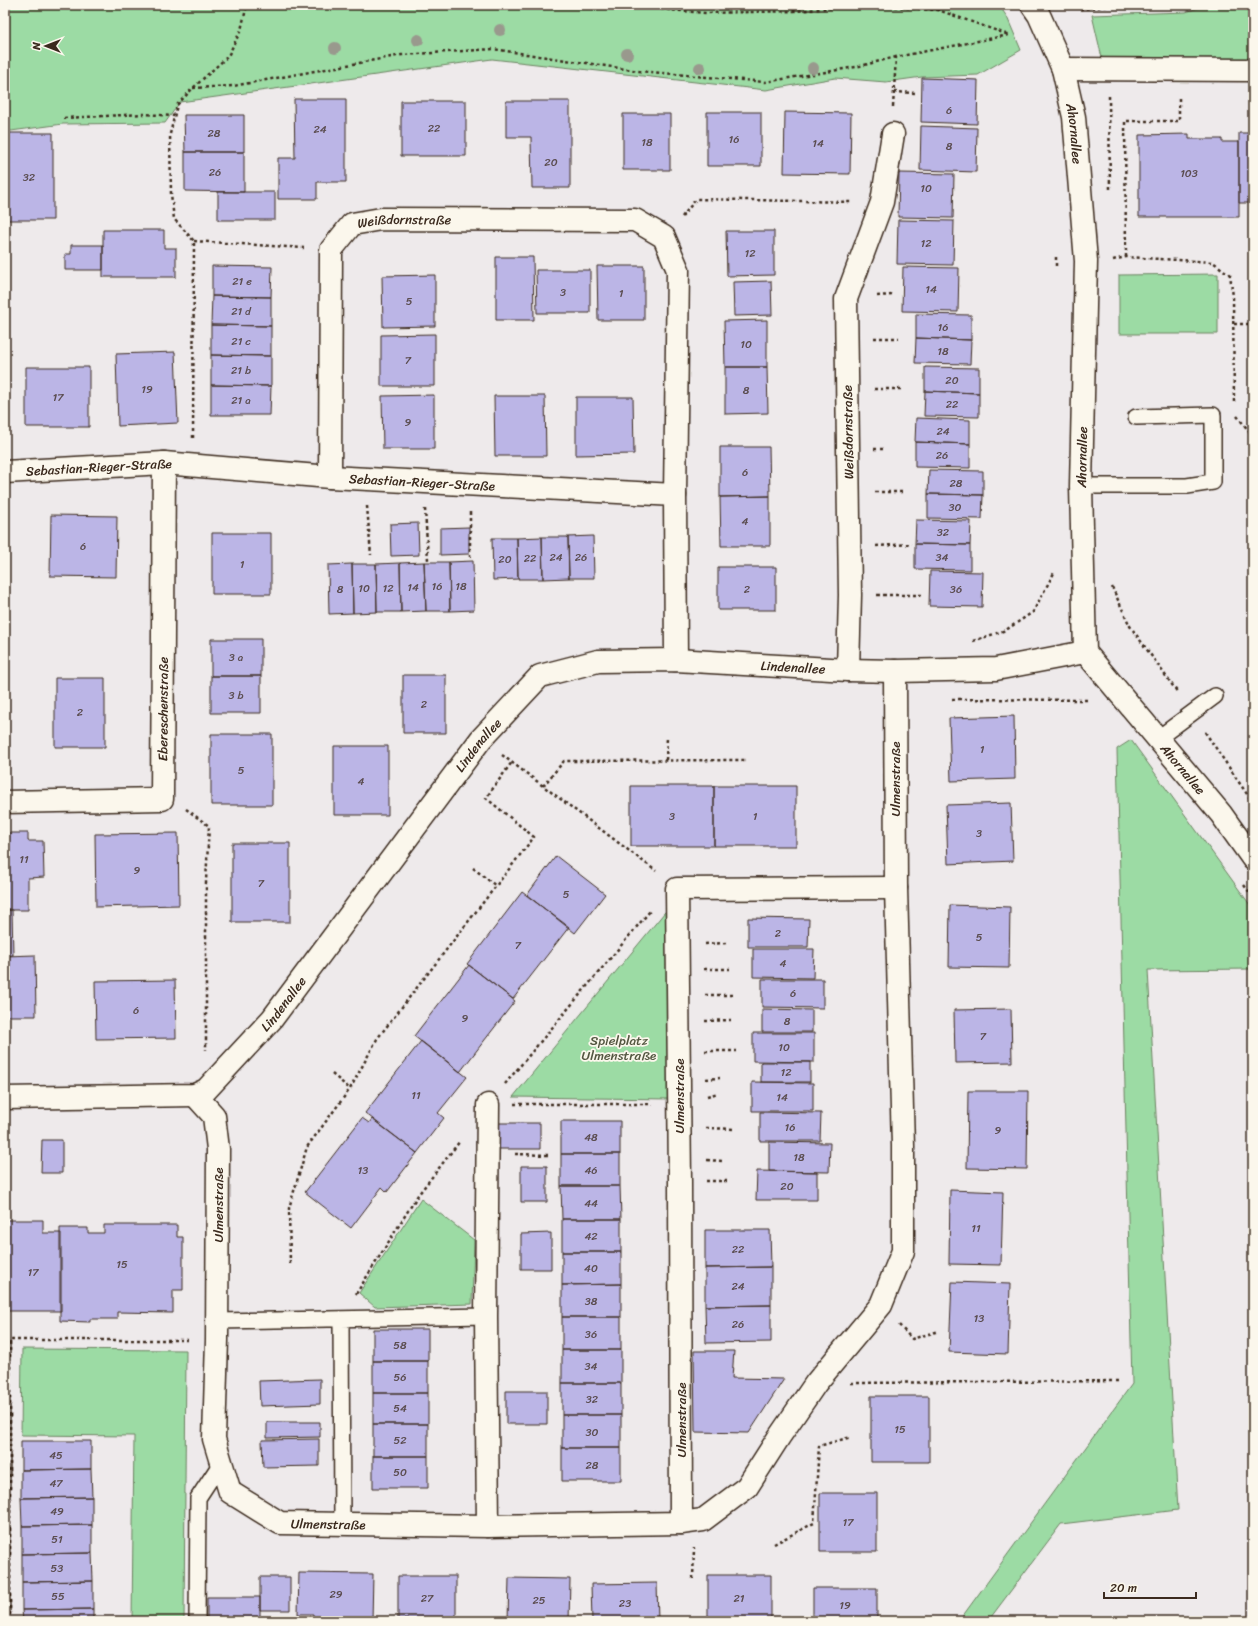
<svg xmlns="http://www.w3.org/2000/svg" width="1258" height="1626" viewBox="0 0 1258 1626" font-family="Sriracha,sans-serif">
  <rect width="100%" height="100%" fill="#eeeaeb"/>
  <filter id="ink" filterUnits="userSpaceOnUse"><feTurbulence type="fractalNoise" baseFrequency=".025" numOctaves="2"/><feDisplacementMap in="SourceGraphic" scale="8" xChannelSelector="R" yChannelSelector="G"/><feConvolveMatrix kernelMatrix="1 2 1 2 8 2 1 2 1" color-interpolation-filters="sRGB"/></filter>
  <g filter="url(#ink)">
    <path fill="#9cdba4" stroke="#6c8261" d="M 5,5 L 999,5 L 1007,17 L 1021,50 L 978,75 L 922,77 L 886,82 L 835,78 L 766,90 L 492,59 L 180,102 L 165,123 L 63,124 L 11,131 L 5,125 Z
      M 1207,5 L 1253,5 L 1253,60 L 1102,58 L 1092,15 L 1186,12 Z
      M 1218,274 L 1218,334 L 1119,334 L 1119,275 Z
      M 1131,740 L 1253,909 L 1253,969 L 1148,970 L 1178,1510 L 1061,1524 L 988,1621 L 959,1621 L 1132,1384 L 1117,749 Z
      M 669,907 L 671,1099 L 513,1097 Z
      M 421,1199 L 474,1240 L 472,1304 L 375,1307 L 359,1293 Z
      M 22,1349 L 186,1350 L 184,1621 L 132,1621 L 134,1436 L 21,1435 Z"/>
    <path fill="#bbb5e6" stroke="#3b2a1e" d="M 922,78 L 978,80 L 977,124 L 921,122 Z
      M 294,99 L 346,99 L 346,182 L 317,182 L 317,199 L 278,199 L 278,158 L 295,158 Z
      M 401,101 L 466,101 L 466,156 L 401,156 Z
      M 506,101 L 570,101 L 570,188 L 532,188 L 531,137 L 506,137 Z
      M 707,112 L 761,112 L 761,166 L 707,166 Z
      M 785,112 L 851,113 L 850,174 L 784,173 Z
      M 623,114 L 670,114 L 670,170 L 623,170 Z
      M 184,115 L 244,115 L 244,152 L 185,152 Z
      M 921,126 L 977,128 L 976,172 L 920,170 Z
      M 5,133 L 53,133 L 53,220 L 5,220 Z
      M 1239,133 L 1253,133 L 1253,203 L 1239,203 Z
      M 1189,134 L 1189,139 L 1222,139 L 1222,142 L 1239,142 L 1239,217 L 1139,217 L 1139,135 Z
      M 185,152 L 244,152 L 244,192 L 185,191 Z
      M 899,173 L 954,174 L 953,218 L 898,217 Z
      M 218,192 L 275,192 L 275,220 L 218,220 Z
      M 898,220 L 954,221 L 953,265 L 897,264 Z
      M 103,230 L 164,230 L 164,248 L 176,248 L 176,277 L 103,277 Z
      M 726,231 L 774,231 L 774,275 L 727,276 Z
      M 71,245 L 103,245 L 103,270 L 65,270 L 65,254 L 71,254 Z
      M 496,257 L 533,257 L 534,320 L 496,320 Z
      M 212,266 L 272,267 L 271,297 L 212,296 Z
      M 597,266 L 644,266 L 644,320 L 598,320 Z
      M 903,267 L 959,268 L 958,312 L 902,311 Z
      M 536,270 L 590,270 L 590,313 L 537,313 Z
      M 435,275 L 435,326 L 383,327 L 382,276 Z
      M 771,281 L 772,315 L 734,316 L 733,282 Z
      M 212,296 L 271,297 L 271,326 L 211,325 Z
      M 916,314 L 971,315 L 971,340 L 916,338 Z
      M 767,320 L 767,367 L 725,367 L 724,321 Z
      M 211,325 L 271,326 L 271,356 L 211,355 Z
      M 435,334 L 435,386 L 381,386 L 381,335 Z
      M 916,338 L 971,340 L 970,364 L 915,363 Z
      M 175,352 L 178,423 L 118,426 L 116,354 Z
      M 211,355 L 271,356 L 271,386 L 211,385 Z
      M 26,367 L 89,367 L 89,427 L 26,427 Z
      M 725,367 L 767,367 L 768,413 L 725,414 Z
      M 925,367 L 979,368 L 979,393 L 925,391 Z
      M 211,385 L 271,386 L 270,415 L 211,415 Z
      M 925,391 L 979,393 L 979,417 L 924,416 Z
      M 434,395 L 434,449 L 383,449 L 382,396 Z
      M 494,396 L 545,396 L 546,456 L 495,456 Z
      M 576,397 L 633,397 L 634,454 L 576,455 Z
      M 916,418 L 970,420 L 970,444 L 915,442 Z
      M 915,442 L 970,444 L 970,468 L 915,467 Z
      M 720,447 L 769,447 L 770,496 L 720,497 Z
      M 929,470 L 983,471 L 983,495 L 928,494 Z
      M 928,494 L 983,495 L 982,519 L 928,518 Z
      M 770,496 L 770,546 L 721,546 L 720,497 Z
      M 51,515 L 117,516 L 116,577 L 50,576 Z
      M 916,520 L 971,521 L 970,545 L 915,544 Z
      M 418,523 L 419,555 L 391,556 L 390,524 Z
      M 469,527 L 469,554 L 440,555 L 440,528 Z
      M 212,533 L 271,533 L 271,594 L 212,594 Z
      M 593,536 L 594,578 L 569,578 L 568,537 Z
      M 542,537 L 568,537 L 569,578 L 543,579 Z
      M 542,537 L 543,579 L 518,579 L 517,538 Z
      M 492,538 L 517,538 L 518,579 L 493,580 Z
      M 915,544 L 970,545 L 970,570 L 915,569 Z
      M 473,561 L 474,610 L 450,611 L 449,562 Z
      M 424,562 L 449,562 L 450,611 L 426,611 Z
      M 424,562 L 426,611 L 401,612 L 400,563 Z
      M 400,563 L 401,612 L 377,612 L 376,564 Z
      M 352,564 L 353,613 L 329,614 L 328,565 Z
      M 352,564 L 376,564 L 377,612 L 353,613 Z
      M 718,567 L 776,567 L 776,610 L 718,610 Z
      M 930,571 L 983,572 L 982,607 L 929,606 Z
      M 211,639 L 261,639 L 261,676 L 211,676 Z
      M 403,675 L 446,675 L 446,733 L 403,733 Z
      M 211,676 L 261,676 L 261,713 L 211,713 Z
      M 55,678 L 105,678 L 105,747 L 55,747 Z
      M 1014,716 L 1015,779 L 951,781 L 949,718 Z
      M 211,734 L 272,734 L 272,805 L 211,805 Z
      M 334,746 L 388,746 L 388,815 L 334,815 Z
      M 631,786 L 714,786 L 714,846 L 631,846 Z
      M 714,786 L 796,786 L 796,846 L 714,846 Z
      M 1011,803 L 1013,861 L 948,864 L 946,805 Z
      M 5,833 L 28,833 L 28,841 L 43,841 L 44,877 L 28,878 L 28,910 L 5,910 Z
      M 178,833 L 179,905 L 96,907 L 95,834 Z
      M 232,843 L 290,843 L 290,922 L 232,922 Z
      M 556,856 L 605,894 L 575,933 L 527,895 Z
      M 522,892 L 569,927 L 513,999 L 467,964 Z
      M 950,905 L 1010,907 L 1009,968 L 949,967 Z
      M 5,910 L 12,910 L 13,955 L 5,956 Z
      M 748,918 L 809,919 L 808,947 L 748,947 Z
      M 753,949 L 814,949 L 813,978 L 753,977 Z
      M 35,955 L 36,1016 L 5,1016 L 5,956 Z
      M 469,965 L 515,1001 L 460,1072 L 414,1036 Z
      M 762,979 L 823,979 L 823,1008 L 762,1007 Z
      M 175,980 L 176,1038 L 96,1039 L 95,981 Z
      M 762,1009 L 812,1010 L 812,1032 L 762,1032 Z
      M 1011,1009 L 1012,1062 L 955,1063 L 954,1010 Z
      M 753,1033 L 814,1033 L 814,1062 L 753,1061 Z
      M 421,1041 L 467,1077 L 438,1113 L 444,1118 L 417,1153 L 365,1113 Z
      M 761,1062 L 810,1062 L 810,1082 L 761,1082 Z
      M 752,1082 L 813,1083 L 813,1111 L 752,1111 Z
      M 968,1091 L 1028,1091 L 1027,1169 L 967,1168 Z
      M 760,1112 L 821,1113 L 820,1141 L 760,1141 Z
      M 362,1118 L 369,1123 L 372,1119 L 417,1153 L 387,1192 L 382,1187 L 351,1228 L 305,1192 Z
      M 561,1121 L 620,1121 L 620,1154 L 561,1154 Z
      M 499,1123 L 540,1123 L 540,1149 L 499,1149 Z
      M 42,1140 L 62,1140 L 62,1173 L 41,1173 Z
      M 769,1142 L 830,1143 L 829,1172 L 769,1171 Z
      M 561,1154 L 620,1154 L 620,1186 L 561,1186 Z
      M 521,1166 L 547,1166 L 547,1202 L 521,1202 Z
      M 757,1171 L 817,1172 L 817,1200 L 756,1200 Z
      M 561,1186 L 620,1186 L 621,1219 L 562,1219 Z
      M 950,1190 L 1003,1192 L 1001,1265 L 949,1264 Z
      M 562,1219 L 621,1219 L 621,1252 L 562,1252 Z
      M 5,1220 L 43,1220 L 43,1233 L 61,1233 L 61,1311 L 5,1311 Z
      M 104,1225 L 177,1225 L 177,1237 L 183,1237 L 183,1290 L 173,1290 L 173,1313 L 117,1312 L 117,1319 L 90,1319 L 90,1322 L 60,1321 L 60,1228 L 88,1228 L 88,1233 L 104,1233 Z
      M 705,1230 L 770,1230 L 771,1267 L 705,1268 Z
      M 551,1233 L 551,1269 L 521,1269 L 521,1234 Z
      M 562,1252 L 621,1252 L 621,1284 L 562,1285 Z
      M 771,1267 L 771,1305 L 705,1306 L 705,1268 Z
      M 952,1282 L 1010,1284 L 1008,1354 L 949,1352 Z
      M 621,1284 L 621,1317 L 562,1317 L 562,1285 Z
      M 771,1305 L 771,1342 L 706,1343 L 705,1306 Z
      M 562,1317 L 621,1317 L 621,1350 L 562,1350 Z
      M 373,1329 L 428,1329 L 428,1361 L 373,1361 Z
      M 562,1350 L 621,1350 L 621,1383 L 562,1383 Z
      M 694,1351 L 734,1351 L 732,1378 L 784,1379 L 749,1433 L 695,1432 Z
      M 373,1361 L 428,1361 L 428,1393 L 373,1393 Z
      M 320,1379 L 320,1404 L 260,1406 L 259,1381 Z
      M 562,1383 L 621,1383 L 621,1415 L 562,1415 Z
      M 506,1391 L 547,1391 L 547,1424 L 506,1424 Z
      M 373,1393 L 428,1393 L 428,1424 L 373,1424 Z
      M 871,1396 L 929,1396 L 929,1462 L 871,1462 Z
      M 562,1415 L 621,1415 L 621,1448 L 562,1448 Z
      M 267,1422 L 320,1422 L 320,1437 L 267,1438 Z
      M 373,1424 L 428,1424 L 428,1456 L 373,1456 Z
      M 319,1439 L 319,1466 L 263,1467 L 262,1440 Z
      M 21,1441 L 91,1441 L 91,1469 L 21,1470 Z
      M 562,1448 L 621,1448 L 621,1481 L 562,1481 Z
      M 373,1456 L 428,1456 L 428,1488 L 373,1488 Z
      M 91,1469 L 92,1497 L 21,1498 L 21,1470 Z
      M 820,1493 L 877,1493 L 877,1552 L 820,1552 Z
      M 92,1497 L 92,1525 L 22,1526 L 21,1498 Z
      M 92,1525 L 92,1553 L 22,1554 L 22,1526 Z
      M 92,1553 L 93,1581 L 22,1582 L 22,1554 Z
      M 299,1573 L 373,1574 L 372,1620 L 313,1621 L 313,1614 L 298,1614 Z
      M 708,1575 L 771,1575 L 771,1621 L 708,1621 Z
      M 398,1576 L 456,1576 L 456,1619 L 398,1619 Z
      M 260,1577 L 290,1577 L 290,1610 L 260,1610 Z
      M 509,1578 L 570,1579 L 569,1621 L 508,1621 Z
      M 93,1581 L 93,1609 L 22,1610 L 22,1582 Z
      M 657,1583 L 658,1621 L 592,1621 L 591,1584 Z
      M 813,1588 L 877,1588 L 877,1621 L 813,1621 Z
      M 207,1597 L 260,1597 L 260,1621 L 207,1621 Z
      M 93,1609 L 93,1621 L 23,1621 L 22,1610 Z"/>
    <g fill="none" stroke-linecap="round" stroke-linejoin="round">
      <defs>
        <path id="service" d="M 1081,486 L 1187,486 L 1213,482 L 1213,415 L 1136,417
          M 1157,739 L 1215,696
          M 341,1319 L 342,1524
          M 217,1321 L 486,1316
          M 197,1621 L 198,1498 L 221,1463"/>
        <g id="minor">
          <path id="s1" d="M 1032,5 L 1039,15 L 1063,69 L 1074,117 L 1086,261 L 1081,486 L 1085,652 L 1221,814 L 1253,859"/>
          <path d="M 1063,69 L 1253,70"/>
          <path id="s2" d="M 5,472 L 164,463 L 330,477 L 675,495 L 676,660"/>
          <path id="s3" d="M 330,477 L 331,250 L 352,224 L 381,219 L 635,220 L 664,237 L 678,270 L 675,495"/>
          <path d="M 848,670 L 850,595 L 846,299 L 882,202 L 893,134"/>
          <path id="s4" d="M 5,802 L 162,799 L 164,463"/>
          <path id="s5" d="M 195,1095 L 214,1116 L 218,1149 L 217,1340 L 214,1439 L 230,1492 L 280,1523 L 488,1526 L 681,1523 L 703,1520 L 747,1487 L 779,1437 L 816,1383 L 881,1305 L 903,1251 L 903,1146 L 896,888 L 895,671"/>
          <path id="s6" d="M 5,1098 L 195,1095 L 206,1090 L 272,1019 L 481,739 L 540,676 L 598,661 L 676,660 L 848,670 L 895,671 L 996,669 L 1085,652"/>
          <path d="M 681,1523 L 680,1181 L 677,889 L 896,888"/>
          <path d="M 488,1526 L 486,1316 L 488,1105"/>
        </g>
      </defs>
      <use href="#service" stroke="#3b2a1e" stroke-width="18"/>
      <use href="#minor" stroke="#3b2a1e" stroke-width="25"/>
      <path stroke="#3b2a1e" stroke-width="2.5" stroke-dasharray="3 3" stroke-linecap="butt" d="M 613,5 L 706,13 L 796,11 L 869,5 L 938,10 L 1009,35
        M 1075,5 L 1081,9 L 1117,5
        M 193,88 L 233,86 L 402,55 L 493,49 L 639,71 L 765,82 L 856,67 L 896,57
        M 894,92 L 916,93
        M 1109,96 L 1110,191
        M 893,107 L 896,57 L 1009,35
        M 64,118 L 144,114 L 174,116
        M 682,217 L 696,199 L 852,202
        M 194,241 L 304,248
        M 1056,257 L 1056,268
        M 1126,257 L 1125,121 L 1179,121 L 1179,96
        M 1113,260 L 1126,257 L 1213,262 L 1230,275 L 1233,296 L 1234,404
        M 877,296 L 892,295
        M 1234,324 L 1253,324
        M 874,338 L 899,338
        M 874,389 L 901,389
        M 1237,416 L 1253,436
        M 193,438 L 194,241 L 174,219 L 171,194 L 170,134 L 177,105 L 193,88 L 228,56 L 241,30 L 247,5
        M 874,449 L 883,449
        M 875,492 L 905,492
        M 367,506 L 371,555
        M 425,509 L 428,560
        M 876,546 L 912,544
        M 470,557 L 470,511
        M 1112,587 L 1130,626 L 1178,693
        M 877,595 L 923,595
        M 973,641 L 1006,630 L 1033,612 L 1055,571
        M 952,699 L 1089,700
        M 1205,732 L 1253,803
        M 502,755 L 656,871
        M 666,760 L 667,737
        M 543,786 L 564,761 L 746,760
        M 186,809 L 209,826 L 206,881 L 206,1050
        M 473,868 L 496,886
        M 1244,885 L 1253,897
        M 705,944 L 728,943
        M 704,969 L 730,969
        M 705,995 L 732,995
        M 705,1021 L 731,1020
        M 705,1051 L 737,1051
        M 332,1074 L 350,1089
        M 706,1079 L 720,1078
        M 505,1084 L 650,911
        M 707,1096 L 718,1093
        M 514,1104 L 653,1104
        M 706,1128 L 735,1129
        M 515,1154 L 548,1155
        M 707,1160 L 722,1161
        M 706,1181 L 730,1181
        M 290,1264 L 289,1208 L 307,1147 L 350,1089 L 377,1039 L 534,837 L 486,798 L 512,762
        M 356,1294 L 418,1195 L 460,1141
        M 899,1325 L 912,1339 L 939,1331
        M 851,1383 L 1121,1381
        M 774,1544 L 814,1523 L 819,1446 L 851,1437
        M 693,1579 L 694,1548
        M 5,1619 L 10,1619
        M 10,1621 L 10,1340 L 191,1340"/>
      <use href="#service" stroke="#fbf7ec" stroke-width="15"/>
      <use href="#minor" stroke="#fbf7ec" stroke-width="22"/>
    </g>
    <g fill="#99998d">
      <circle cx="500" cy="30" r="6"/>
      <circle cx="418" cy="40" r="6"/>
      <circle cx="335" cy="48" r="6"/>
      <circle cx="627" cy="54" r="6"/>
      <circle cx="700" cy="68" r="6"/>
      <circle cx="813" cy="68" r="6"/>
    </g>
  </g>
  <g text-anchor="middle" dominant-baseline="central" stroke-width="3.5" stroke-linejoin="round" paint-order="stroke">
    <g font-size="11" fill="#5b4d50">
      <text x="949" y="110">6</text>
      <text x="434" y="128">22</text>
      <text x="320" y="129">24</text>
      <text x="214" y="133">28</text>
      <text x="734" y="139">16</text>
      <text x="647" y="142">18</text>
      <text x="818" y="143">14</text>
      <text x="949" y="146">8</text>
      <text x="551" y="162">20</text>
      <text x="215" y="172">26</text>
      <text x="1189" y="173">103</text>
      <text x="29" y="177">32</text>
      <text x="926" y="188">10</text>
      <text x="926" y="243">12</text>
      <text x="750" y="253">12</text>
      <text x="242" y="281">21 e</text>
      <text x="931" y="289">14</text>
      <text x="563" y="292">3</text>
      <text x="621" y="293">1</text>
      <text x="409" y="301">5</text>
      <text x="241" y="311">21 d</text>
      <text x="943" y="327">16</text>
      <text x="241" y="341">21 c</text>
      <text x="746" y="344">10</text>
      <text x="943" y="351">18</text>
      <text x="408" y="360">7</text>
      <text x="241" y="370">21 b</text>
      <text x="952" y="380">20</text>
      <text x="147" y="389">19</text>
      <text x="746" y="390">8</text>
      <text x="58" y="397">17</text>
      <text x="241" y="400">21 a</text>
      <text x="952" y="404">22</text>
      <text x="408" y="422">9</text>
      <text x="943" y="431">24</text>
      <text x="942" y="455">26</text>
      <text x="745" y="472">6</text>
      <text x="956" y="483">28</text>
      <text x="955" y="507">30</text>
      <text x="745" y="521">4</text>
      <text x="943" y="532">32</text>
      <text x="83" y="546">6</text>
      <text x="556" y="557">24</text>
      <text x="581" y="557">26</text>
      <text x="942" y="557">34</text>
      <text x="530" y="558">22</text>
      <text x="505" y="559">20</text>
      <text x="242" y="564">1</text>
      <text x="437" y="586">16</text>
      <text x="461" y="586">18</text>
      <text x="413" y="587">14</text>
      <text x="364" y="588">10</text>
      <text x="388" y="588">12</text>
      <text x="340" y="589">8</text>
      <text x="747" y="589">2</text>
      <text x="956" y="589">36</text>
      <text x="236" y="657">3 a</text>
      <text x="236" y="695">3 b</text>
      <text x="424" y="704">2</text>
      <text x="80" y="712">2</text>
      <text x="982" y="749">1</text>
      <text x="241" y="770">5</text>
      <text x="361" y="781">4</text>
      <text x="672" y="816">3</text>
      <text x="755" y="816">1</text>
      <text x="979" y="833">3</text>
      <text x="24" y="859">11</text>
      <text x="137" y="870">9</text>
      <text x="261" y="883">7</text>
      <text x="566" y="894">5</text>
      <text x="778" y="933">2</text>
      <text x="979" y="937">5</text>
      <text x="518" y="945">7</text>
      <text x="783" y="963">4</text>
      <text x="793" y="993">6</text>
      <text x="136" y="1010">6</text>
      <text x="465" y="1018">9</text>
      <text x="787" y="1021">8</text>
      <text x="983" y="1036">7</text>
      <text x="784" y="1047">10</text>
      <text x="786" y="1072">12</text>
      <text x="416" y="1095">11</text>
      <text x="782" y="1097">14</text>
      <text x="790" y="1127">16</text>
      <text x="998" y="1130">9</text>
      <text x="591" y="1137">48</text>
      <text x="799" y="1157">18</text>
      <text x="363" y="1170">13</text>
      <text x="591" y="1170">46</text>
      <text x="787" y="1186">20</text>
      <text x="591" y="1203">44</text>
      <text x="976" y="1228">11</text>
      <text x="591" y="1236">42</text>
      <text x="738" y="1249">22</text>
      <text x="122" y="1264">15</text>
      <text x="591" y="1268">40</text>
      <text x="33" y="1272">17</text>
      <text x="738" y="1286">24</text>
      <text x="591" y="1301">38</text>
      <text x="979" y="1318">13</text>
      <text x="738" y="1324">26</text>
      <text x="591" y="1334">36</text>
      <text x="400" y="1345">58</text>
      <text x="591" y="1366">34</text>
      <text x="400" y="1377">56</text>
      <text x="592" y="1399">32</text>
      <text x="400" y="1408">54</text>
      <text x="900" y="1429">15</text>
      <text x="592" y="1432">30</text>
      <text x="400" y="1440">52</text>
      <text x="56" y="1455">45</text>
      <text x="592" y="1465">28</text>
      <text x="400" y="1472">50</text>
      <text x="56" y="1483">47</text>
      <text x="57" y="1511">49</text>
      <text x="848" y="1522">17</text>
      <text x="57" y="1539">51</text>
      <text x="57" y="1568">53</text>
      <text x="336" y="1594">29</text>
      <text x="58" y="1596">55</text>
      <text x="427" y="1598">27</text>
      <text x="739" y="1598">21</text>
      <text x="539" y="1600">25</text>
      <text x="625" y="1603">23</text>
      <text x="845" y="1605">19</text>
    </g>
    <g font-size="13" fill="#3b2a1e" stroke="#fbf7ec">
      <text stroke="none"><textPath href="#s1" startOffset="137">Ahornallee</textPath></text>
      <text stroke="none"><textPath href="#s3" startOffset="313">Weißdornstraße</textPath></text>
      <text transform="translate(848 432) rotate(-91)">Weißdornstraße</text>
      <text transform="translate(1082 457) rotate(-89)">Ahornallee</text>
      <text stroke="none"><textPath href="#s2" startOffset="94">Sebastian-Rieger-Straße</textPath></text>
      <text stroke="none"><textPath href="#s2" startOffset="418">Sebastian-Rieger-Straße</textPath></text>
      <text stroke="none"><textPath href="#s6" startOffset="990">Lindenallee</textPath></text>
      <text stroke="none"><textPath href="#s4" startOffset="247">Ebereschenstraße</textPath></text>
      <text stroke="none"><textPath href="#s6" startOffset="642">Lindenallee</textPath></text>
      <text stroke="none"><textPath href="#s1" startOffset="809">Ahornallee</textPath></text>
      <text transform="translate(895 779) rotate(-90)">Ulmenstraße</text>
      <text stroke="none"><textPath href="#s6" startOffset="318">Lindenallee</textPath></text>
      <text transform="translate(679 1096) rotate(-90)">Ulmenstraße</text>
      <text transform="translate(218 1205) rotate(-90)">Ulmenstraße</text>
      <text transform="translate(681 1420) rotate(-90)">Ulmenstraße</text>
      <text stroke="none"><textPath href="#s5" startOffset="514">Ulmenstraße</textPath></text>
    </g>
    <g font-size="13" fill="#535640" stroke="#fbf7ec">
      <text x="619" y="1040">Spielplatz<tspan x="619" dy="15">Ulmenstraße</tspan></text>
    </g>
  </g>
  <rect width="1258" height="1626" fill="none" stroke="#fbf7ec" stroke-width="20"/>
  <rect x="10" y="10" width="1238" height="1606" fill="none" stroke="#3b2a1e" stroke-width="1.5" filter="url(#ink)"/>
  <g transform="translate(46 46) rotate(270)" stroke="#fbf7ec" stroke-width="3" paint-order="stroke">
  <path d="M0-3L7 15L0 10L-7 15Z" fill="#3b2a1e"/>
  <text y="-6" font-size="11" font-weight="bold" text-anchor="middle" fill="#3b2a1e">N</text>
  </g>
  <path d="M1104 1592v6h92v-6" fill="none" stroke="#3b2a1e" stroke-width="2"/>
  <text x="1110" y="1592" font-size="12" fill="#3b2a1e" stroke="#fbf7ec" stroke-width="3" paint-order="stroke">20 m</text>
</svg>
